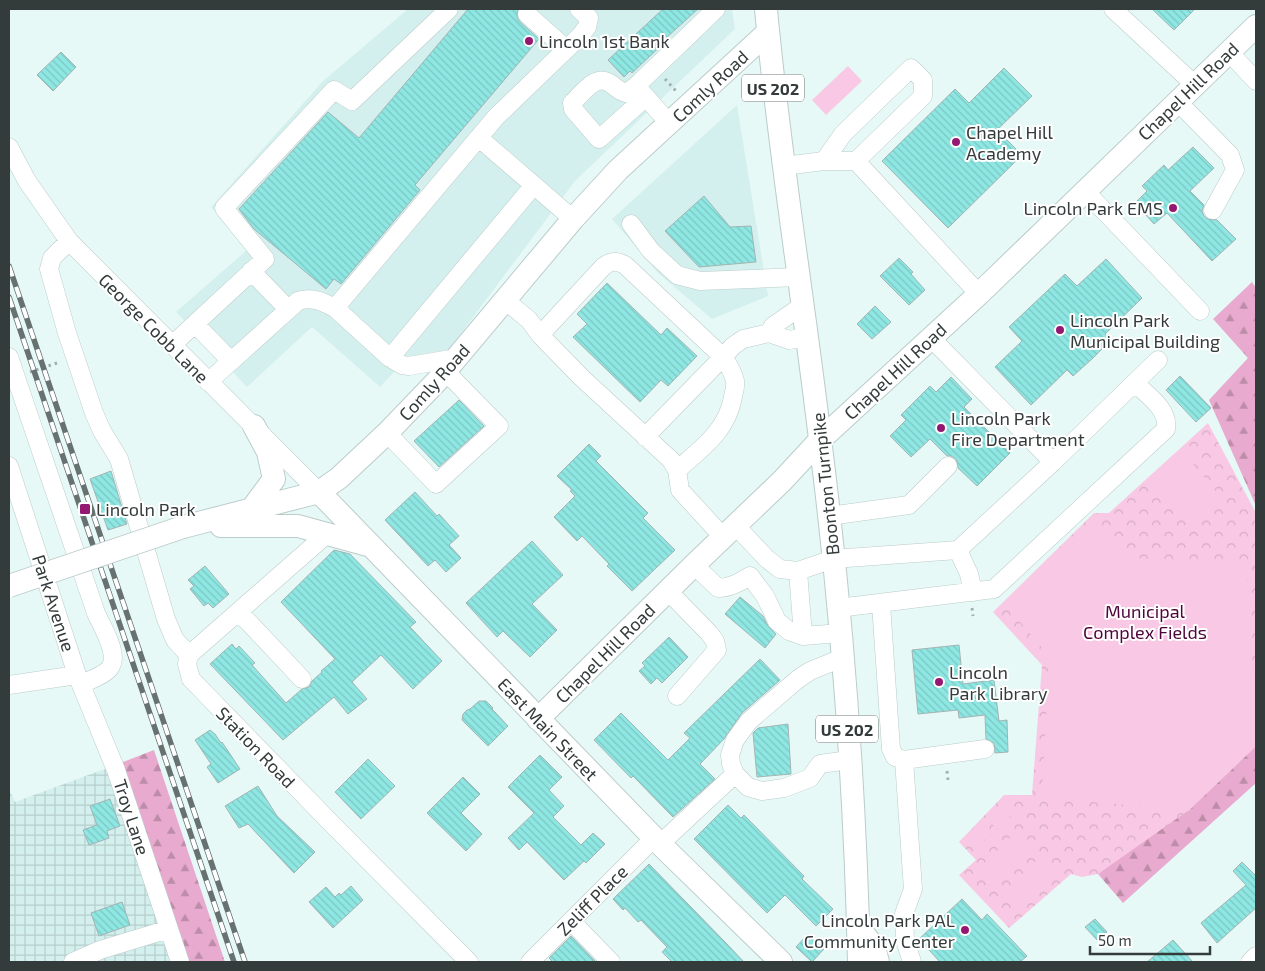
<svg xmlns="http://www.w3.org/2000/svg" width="1265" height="971" viewBox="0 0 1265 971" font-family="'Exo 2',sans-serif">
  <defs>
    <pattern id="industrial-grid" width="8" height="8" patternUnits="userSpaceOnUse" patternTransform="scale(1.25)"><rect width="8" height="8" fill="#d4f0ee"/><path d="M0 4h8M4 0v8" fill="none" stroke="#b7cfcd"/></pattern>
    <pattern id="forest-firs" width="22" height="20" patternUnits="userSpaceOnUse" patternTransform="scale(1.25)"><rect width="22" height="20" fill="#e8aacf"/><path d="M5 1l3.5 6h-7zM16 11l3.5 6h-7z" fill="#bd8ca9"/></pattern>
    <pattern id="park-crowns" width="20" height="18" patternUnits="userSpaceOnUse" patternTransform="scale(1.25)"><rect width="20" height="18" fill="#f8c8e4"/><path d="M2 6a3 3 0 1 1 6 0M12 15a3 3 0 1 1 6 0" fill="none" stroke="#d5adc4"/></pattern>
    <pattern id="building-back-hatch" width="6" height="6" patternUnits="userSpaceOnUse" patternTransform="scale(1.25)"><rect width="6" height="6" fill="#8ee7e2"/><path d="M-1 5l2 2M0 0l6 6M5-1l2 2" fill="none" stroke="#7bc7c3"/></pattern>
  </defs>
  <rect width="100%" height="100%" fill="#e7f9f7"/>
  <path fill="#d4f0ee" d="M 408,9 L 732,9 L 735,29 L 575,181 L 450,348 L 420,373 L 395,371 L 380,387 L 312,327 L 247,387 L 176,312 L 247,250 L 211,207 L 323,81 Z
    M 737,105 L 768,296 L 712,319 L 658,273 L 612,219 Z"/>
  <path fill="url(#industrial-grid)" d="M 118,764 L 181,962 L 9,962 L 9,789 L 15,802 Z"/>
  <path fill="url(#forest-firs)" d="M 1252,282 L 1256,288 L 1256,506 L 1209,400 L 1248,358 L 1213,319 Z
    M 1256,746 L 1256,783 L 1123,903 L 1098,874 L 1139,840 L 1189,810 Z
    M 154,750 L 225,962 L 181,962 L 118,764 Z"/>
  <path fill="url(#park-crowns)" d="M 1208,423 L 1256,513 L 1256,746 L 1189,810 L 1098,874 L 1082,877 L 1071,874 L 1009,928 L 959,875 L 976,860 L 959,842 L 1004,795 L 1032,795 L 1042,665 L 993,612 L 1094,513 L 1109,513 Z"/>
  <path fill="#f8c8e4" d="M 848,66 L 862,81 L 826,115 L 812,100 Z
    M 1182,451 L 1225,502 L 1192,530 L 1149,479 Z
    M 1096,522 L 1135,558 L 1247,566 L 1253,676 L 1256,681 L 1256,746 L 1189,810 L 1042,798 L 1049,656 L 1008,608 Z
    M 1006,803 L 1014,813 L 997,829 L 988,820 Z
    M 983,824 L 991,834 L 974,850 L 966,841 Z
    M 1018,830 L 1036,848 L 994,888 L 977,870 Z
    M 1042,855 L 1059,875 L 1018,914 L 1001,895 Z"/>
  <path fill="url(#building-back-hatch)" stroke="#a3b4b3" d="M 468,9 L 518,9 L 517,17 L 520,22 L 539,39 L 415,185 L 420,190 L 341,284 L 334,279 L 326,289 L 254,229 L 239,209 L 328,112 L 359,138 Z
    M 663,9 L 698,9 L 666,38 L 667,40 L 632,73 L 630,71 L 624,77 L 608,60 Z
    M 1152,9 L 1195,9 L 1174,30 Z
    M 61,52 L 76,67 L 53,91 L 37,75 Z
    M 1004,68 L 1032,96 L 997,130 L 1022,155 L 948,228 L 882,161 L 955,89 L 969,103 Z
    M 1193,147 L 1214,168 L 1190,191 L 1204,205 L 1202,211 L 1204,216 L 1208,219 L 1217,220 L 1236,239 L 1212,261 L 1167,213 L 1154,224 L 1135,203 L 1147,191 L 1142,186 L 1164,165 L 1168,170 Z
    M 704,196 L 730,227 L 751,226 L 756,262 L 699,267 L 665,231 Z
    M 899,258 L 913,272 L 911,274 L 925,290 L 909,305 L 880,276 Z
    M 1106,259 L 1142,298 L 1105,334 L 1111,340 L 1092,359 L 1073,376 L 1067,370 L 1031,405 L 995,367 L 1022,341 L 1009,327 L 1065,274 L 1077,286 Z
    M 607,283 L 661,335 L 667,328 L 697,356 L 668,386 L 661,380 L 640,402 L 573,337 L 587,324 L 577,314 Z
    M 875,306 L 891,322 L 872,339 L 857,324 Z
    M 1180,376 L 1211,408 L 1196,422 L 1166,390 Z
    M 951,377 L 972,399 L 964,407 L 1010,453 L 977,486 L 958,468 L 956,459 L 951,456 L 947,456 L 930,439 L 911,457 L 890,436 L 906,420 L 901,415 L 930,386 L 936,392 Z
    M 459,400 L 484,426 L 439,467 L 414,441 Z
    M 589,444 L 601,456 L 596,461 L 648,513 L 643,518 L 675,550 L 632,591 L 607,566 L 609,564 L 582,536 L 577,541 L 554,517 L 575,496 L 570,491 L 572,490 L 557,476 Z
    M 111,471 L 127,524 L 108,530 L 90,479 Z
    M 415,492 L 437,516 L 439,514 L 459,536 L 449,545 L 461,558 L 446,572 L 435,560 L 428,566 L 385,520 Z
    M 532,541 L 563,575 L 532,604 L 557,630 L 530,657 L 503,631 L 497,637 L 466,603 Z
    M 334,550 L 350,554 L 416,622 L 410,627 L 442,661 L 413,689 L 381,655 L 352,682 L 367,699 L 348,714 L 334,697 L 283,740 L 210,664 L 232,644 L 236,649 L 239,646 L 255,663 L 252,665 L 286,703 L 302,689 L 309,687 L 312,681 L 322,672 L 321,671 L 335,659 L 281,602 Z
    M 205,566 L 229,594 L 213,608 L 208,603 L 204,606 L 190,589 L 194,586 L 188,580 Z
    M 740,597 L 763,616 L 768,626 L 776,634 L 765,648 L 725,614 Z
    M 669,637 L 688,657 L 662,683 L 657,678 L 651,684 L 639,671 L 645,666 L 642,663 Z
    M 959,645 L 963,684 L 994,680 L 999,721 L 1007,720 L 1008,752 L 995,753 L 994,743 L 986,739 L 985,715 L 959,718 L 958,710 L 918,714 L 912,650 Z
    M 760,659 L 780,680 L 742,713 L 724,739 L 700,764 L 715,779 L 673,817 L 633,776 L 631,778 L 594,740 L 621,713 L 668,760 L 690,738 L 684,733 Z
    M 479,701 L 486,701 L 493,708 L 492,709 L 508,726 L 488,746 L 462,720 L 463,714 L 467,710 L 470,709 Z
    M 788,724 L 791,774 L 757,777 L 753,733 L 758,728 Z
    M 210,730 L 215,734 L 221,743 L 222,742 L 240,769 L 218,783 L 207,767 L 211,764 L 195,740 Z
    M 540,755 L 562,777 L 549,790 L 564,806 L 553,817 L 581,845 L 593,833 L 605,844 L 586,863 L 584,861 L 564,880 L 527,842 L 519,850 L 508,838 L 534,813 L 508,787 Z
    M 368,759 L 395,786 L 361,819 L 335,792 Z
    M 463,777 L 480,794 L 461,813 L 482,834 L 466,851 L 427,813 Z
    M 258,786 L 277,816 L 315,852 L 294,873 L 248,824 L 239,828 L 225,806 Z
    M 110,799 L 120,826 L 107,831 L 109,838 L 89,845 L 83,830 L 97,825 L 90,806 Z
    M 728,805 L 741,818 L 744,815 L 804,876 L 802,879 L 833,909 L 816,926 L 785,895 L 767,913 L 694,839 Z
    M 1242,862 L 1256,876 L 1256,908 L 1217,943 L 1201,923 L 1246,885 L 1233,871 Z
    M 649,864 L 725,942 L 744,962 L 672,962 L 662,952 L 667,947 L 641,920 L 638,922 L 625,908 L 623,910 L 613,899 Z
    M 351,886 L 363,900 L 333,928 L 309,902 L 326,887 L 335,897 L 339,893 L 341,895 Z
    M 962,899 L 982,920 L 987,914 L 1027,956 L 1020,962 L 940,962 L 919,939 Z
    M 122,902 L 130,925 L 99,936 L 91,913 Z
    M 1095,919 L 1107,932 L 1098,941 L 1085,927 Z
    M 808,934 L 824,949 L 812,962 L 796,947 Z
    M 571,936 L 596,962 L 553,962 L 549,958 Z
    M 1173,940 L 1193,962 L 1147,962 Z"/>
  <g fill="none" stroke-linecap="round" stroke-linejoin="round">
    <defs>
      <path id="minor" d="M 1113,9 L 1195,85
        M 527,14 L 566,49
        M 1229,52 L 1256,81
        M 636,86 L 626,93 C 618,91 615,86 608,82 C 594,75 582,94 572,103 L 573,109 L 599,139 L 646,97
        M 1178,102 L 1230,155 L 1235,170 L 1213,210
        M 669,123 L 636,86 L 716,9
        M 479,138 L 573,219
        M 9,147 L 27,181 L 69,241 L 319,492
        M 856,161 L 979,294
        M 784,166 L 824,161 L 856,161 L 923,96 L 923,80 L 911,68 L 843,134 L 824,161
        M 1084,190 L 1200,311
        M 631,224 L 651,251 L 677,275 L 700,281 L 799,277
        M 69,241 L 52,258 L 49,269 L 67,333 L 94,413 L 102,431 L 119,459 L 166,619 L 175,640 L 189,655
        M 251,271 L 288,309
        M 506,301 L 529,320 L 540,335 L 582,378 L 671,460 L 677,470
        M 335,308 L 390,358 L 534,185
        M 195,324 L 231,361
        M 769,333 L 773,326 L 803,305
        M 540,335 L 603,267 C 611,260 616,261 625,265 L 723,357 L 645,437
        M 931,338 L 1053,462
        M 172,345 L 265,259 L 224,208 L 334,90 L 352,101 L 449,9
        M 9,357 L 96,613 C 102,627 121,656 109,669 C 103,676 90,680 81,684
        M 390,358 L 402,365 L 409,366 L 457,358
        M 208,382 L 298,301 C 312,296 323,302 335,308 L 496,117 L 580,36 L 587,27 L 589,18 L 579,9
        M 387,433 L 436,484 L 499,426 L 446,372
        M 9,466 L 77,675 L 116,770 L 180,962
        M 829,516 L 909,505 L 948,466
        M 736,526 L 767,559 L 780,569 L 798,571 L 833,559 L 958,550 L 1053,462 L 1158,360
        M 327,534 L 189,655 L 187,664 L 191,679 L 330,822 L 469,962
        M 723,537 L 680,490 L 677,470 C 702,448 727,431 733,397 C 734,392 736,386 735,381 C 733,372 728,364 723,357 L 733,346 L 743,339 L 769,333 L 789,340 L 807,337
        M 958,550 L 969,574 L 973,592
        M 694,565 L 718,588 C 730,588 740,582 750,576 L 765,596 L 777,621 L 789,631 L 803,636 L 840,633
        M 798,571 L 803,636
        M 668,591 L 709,633 L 715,641 L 717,650 L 677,696
        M 881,604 L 891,749 L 895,757 L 904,760 L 913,889 L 904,914 L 905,940 L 912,962
        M 838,608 L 994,589 L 1166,429 C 1169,409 1148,396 1135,383
        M 239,612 L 302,679
        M 842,658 L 810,671 L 798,679 L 749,721 L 735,740 L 730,755 L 731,764 L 735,774 L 748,787 L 762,791 L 784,788 L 810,778 L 820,764 L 849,760
        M 9,685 L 77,675
        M 904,760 L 985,749
        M 660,844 L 735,774
        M 571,921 L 611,962
        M 73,962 L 100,950 L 169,929
        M 530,962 L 654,838
        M 1250,962 L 1256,956"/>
      <path id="major" d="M 766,9 C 779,153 803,295 820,439 C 842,612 855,788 859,962
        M 319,492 L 660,844 L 781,962
        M 251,510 L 274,479 L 268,452 L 254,426
        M 221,526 L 298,526 L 371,546
        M 183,527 L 319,492 L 339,478 L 387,433 L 437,381 L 573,219 L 618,170 L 768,32
        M 538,719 L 694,565 L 782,481 L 820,440 L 979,294 L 1256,26
        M 859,928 L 874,947 L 878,962"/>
    </defs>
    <use href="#minor" stroke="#baccca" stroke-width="19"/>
    <use href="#major" stroke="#baccca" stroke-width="24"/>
    <path stroke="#a1afae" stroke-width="3" stroke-dasharray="2.5 4" stroke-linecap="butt" d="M 665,79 L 676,91
      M 30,372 L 60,362
      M 972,608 L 973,616
      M 947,771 L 948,780"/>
    <use href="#minor" stroke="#fff" stroke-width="18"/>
    <use href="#major" stroke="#fff" stroke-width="22"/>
    <defs>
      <path id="rail" d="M 9,266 L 245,962
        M 9,297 L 234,962"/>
    </defs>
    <use href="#rail" stroke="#667170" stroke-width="5.5"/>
    <use href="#rail" stroke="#fff" stroke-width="4" stroke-dasharray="11" stroke-linecap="butt"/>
    <defs>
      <path id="major-bridge" d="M 9,586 L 183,527"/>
    </defs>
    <use href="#major-bridge" stroke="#baccca" stroke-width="24" stroke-linecap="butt"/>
    <use href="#major-bridge" stroke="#fff" stroke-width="22"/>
  </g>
  <g fill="#941772" stroke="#fff" stroke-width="2">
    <circle cx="529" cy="41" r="5"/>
    <circle cx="956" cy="142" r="5"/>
    <circle cx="1173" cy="208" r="5"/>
    <circle cx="1060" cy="330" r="5"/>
    <circle cx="941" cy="428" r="5"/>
    <rect x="79" y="503" width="12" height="12" rx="2.5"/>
    <circle cx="939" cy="682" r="5"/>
    <circle cx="965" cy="930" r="5"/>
  </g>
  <g text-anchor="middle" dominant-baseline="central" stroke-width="4" stroke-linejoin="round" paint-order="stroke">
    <g fill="#fff" stroke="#717676" stroke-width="1">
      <rect x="742" y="74.5" width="62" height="27" rx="4"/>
      <rect x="816" y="715.5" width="62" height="27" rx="4"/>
    </g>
    <g font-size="16" font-weight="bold" fill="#343b3b">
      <text x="773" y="88">US 202</text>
      <text x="847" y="729">US 202</text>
    </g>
    <g font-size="18" fill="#343b3b" stroke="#fff" text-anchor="start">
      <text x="539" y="41">Lincoln 1st Bank</text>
      <text x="966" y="132">Chapel Hill<tspan x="966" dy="21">Academy</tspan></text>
      <text x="1163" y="208" text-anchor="end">Lincoln Park EMS</text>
      <text x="1070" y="320">Lincoln Park<tspan x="1070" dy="21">Municipal Building</tspan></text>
      <text x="951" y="418">Lincoln Park<tspan x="951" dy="21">Fire Department</tspan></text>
      <text x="96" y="509">Lincoln Park</text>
      <text x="949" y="672">Lincoln<tspan x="949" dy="21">Park Library</tspan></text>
      <text x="955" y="920" text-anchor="end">Lincoln Park PAL<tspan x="955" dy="21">Community Center</tspan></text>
    </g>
    <g font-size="18" fill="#343b3b" stroke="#fff">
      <text transform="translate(710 86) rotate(-43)">Comly Road</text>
      <text transform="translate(1188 91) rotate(-44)">Chapel Hill Road</text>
      <text transform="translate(154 328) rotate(45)">George Cobb Lane</text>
      <text transform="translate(895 371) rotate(-43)">Chapel Hill Road</text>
      <text transform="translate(434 382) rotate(-48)">Comly Road</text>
      <text transform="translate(825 484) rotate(-96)">Boonton Turnpike</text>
      <text transform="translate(54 603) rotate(72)">Park Avenue</text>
      <text transform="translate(605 653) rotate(-45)">Chapel Hill Road</text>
      <text transform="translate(548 729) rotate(46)">East Main Street</text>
      <text transform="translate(256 747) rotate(46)">Station Road</text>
      <text transform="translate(132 817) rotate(72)">Troy Lane</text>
      <text transform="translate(592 900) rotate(-45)">Zeliff Place</text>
    </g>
    <g font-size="18" fill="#4e053a" stroke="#fff">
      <text x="1145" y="611">Municipal<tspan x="1145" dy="21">Complex Fields</tspan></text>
    </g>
  </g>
  <rect width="1265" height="971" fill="none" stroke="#343b3b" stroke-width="20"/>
  <path d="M1090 946v8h120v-8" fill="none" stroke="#343b3b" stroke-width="2.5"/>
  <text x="1098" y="946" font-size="15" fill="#343b3b" stroke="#ffffff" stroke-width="4" paint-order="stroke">50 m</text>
</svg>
